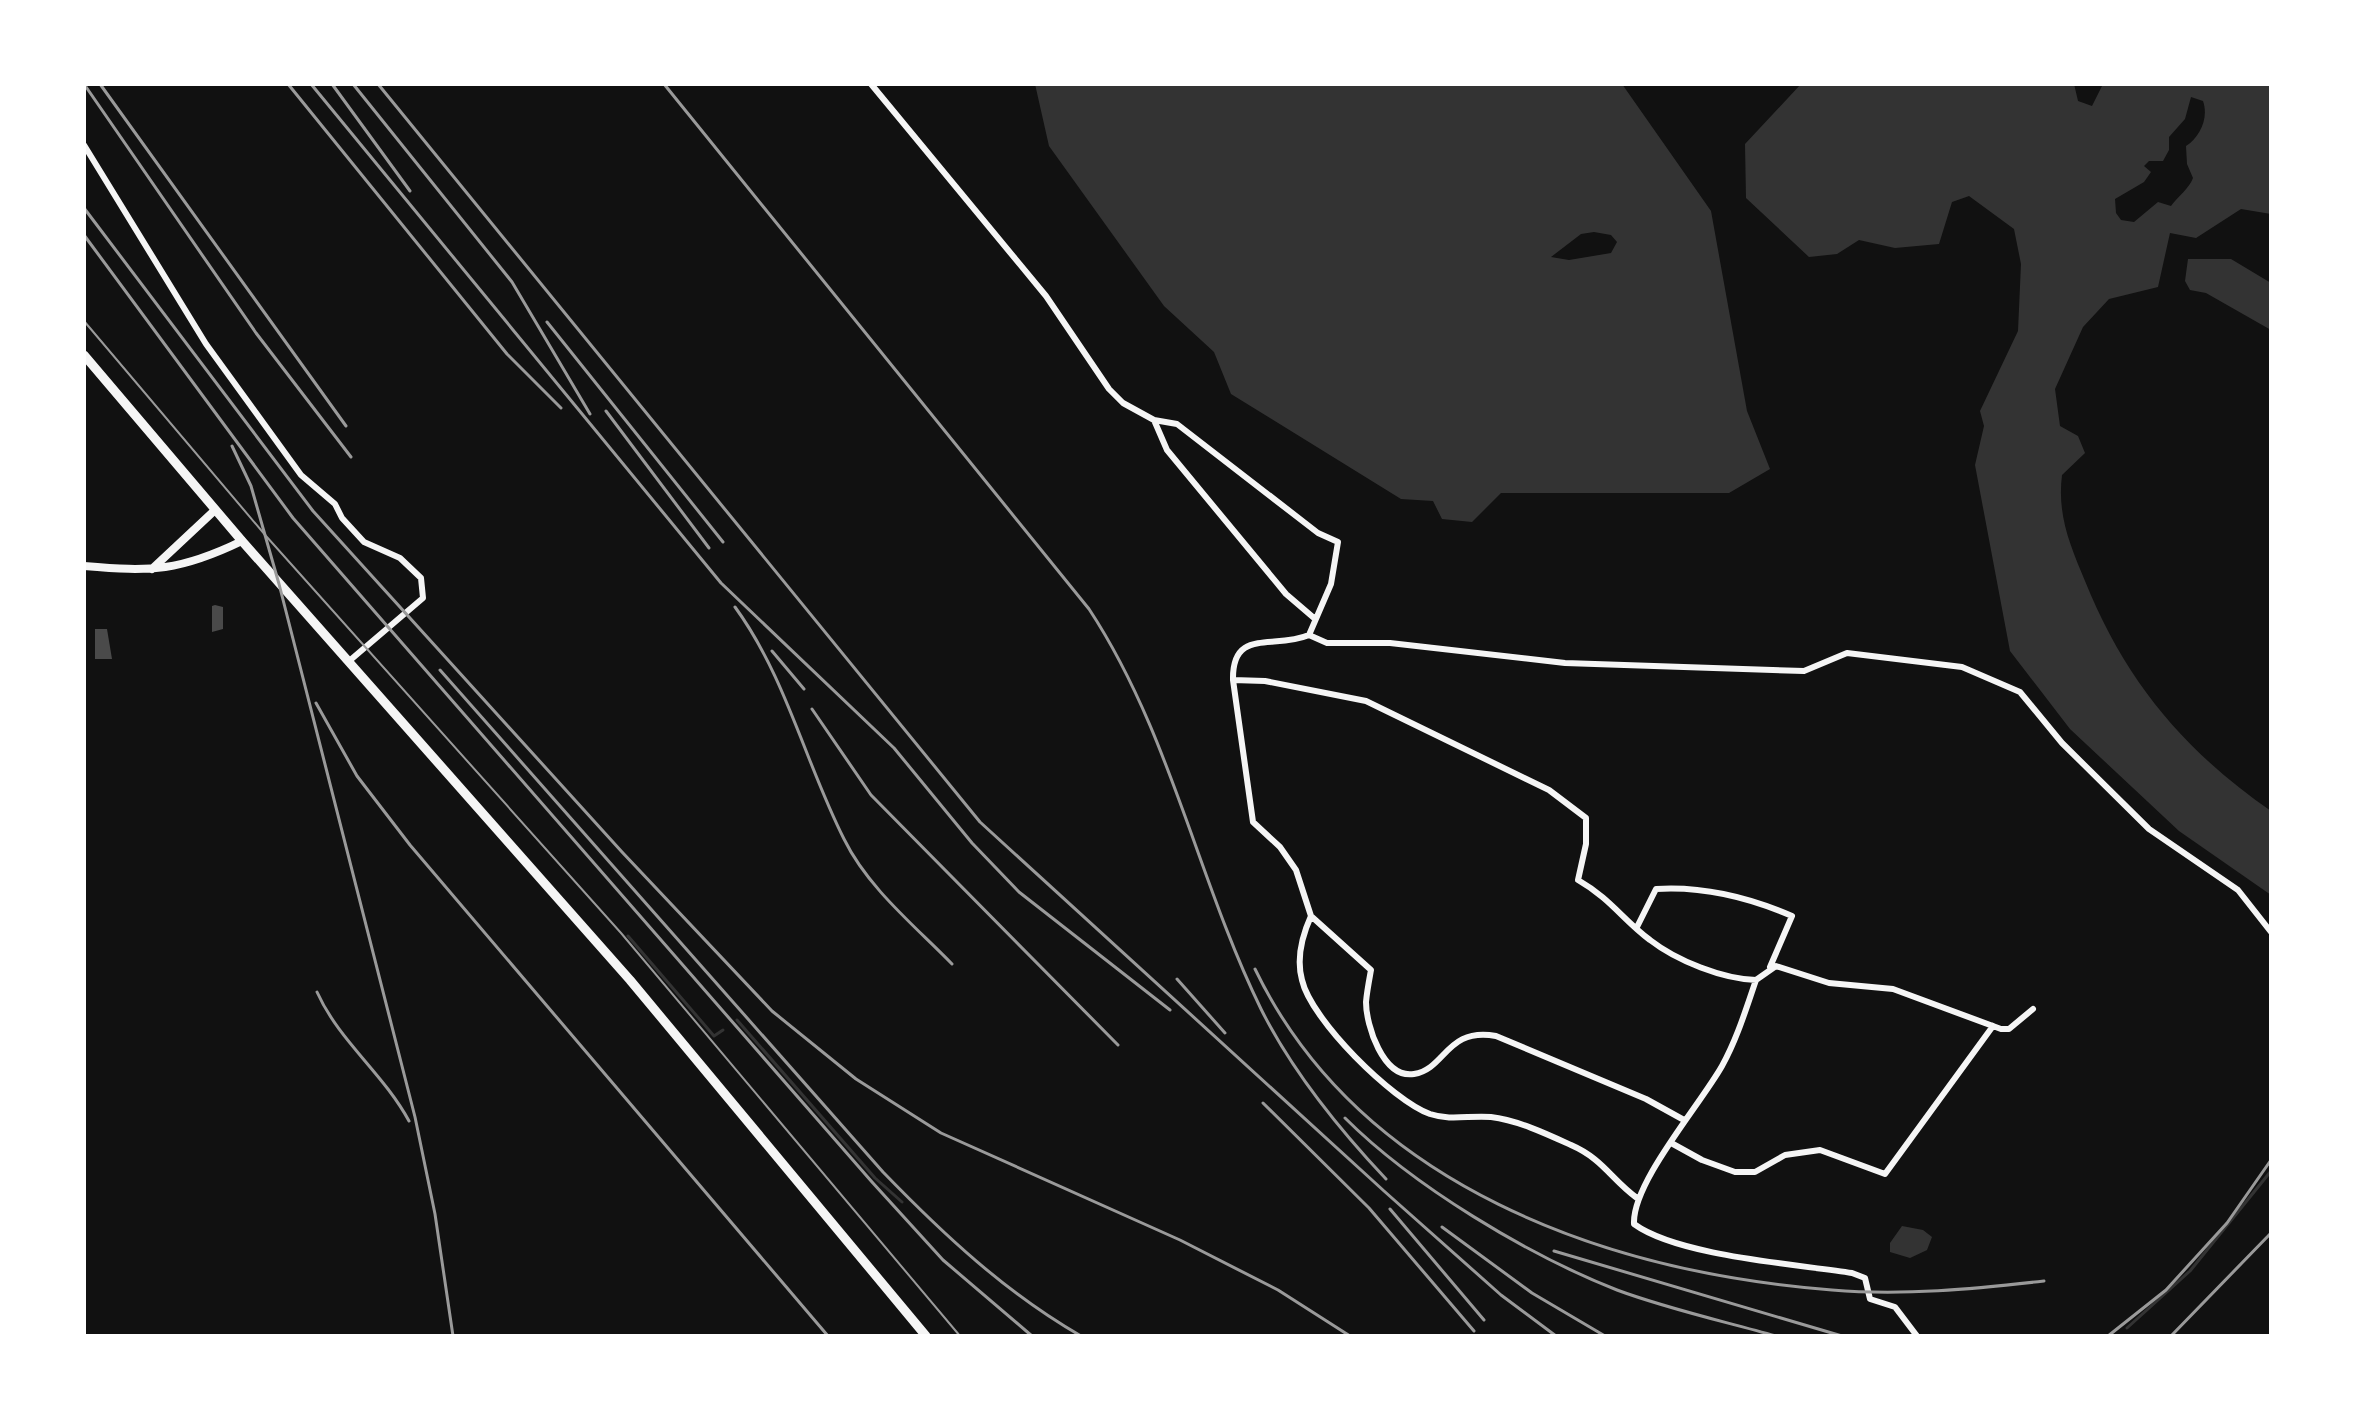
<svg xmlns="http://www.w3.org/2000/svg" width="2355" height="1420" viewBox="0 0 2355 1420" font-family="'IBM Plex Serif',serif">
  <rect width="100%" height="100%" fill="#111"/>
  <path fill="#333" fill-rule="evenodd" d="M 1035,84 L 1622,84 L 1711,211 L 1747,411 L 1770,469 L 1729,493 L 1501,493 L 1472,522 L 1442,519 L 1433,501 L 1401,499 L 1231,394 L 1214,352 L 1164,306 L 1049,146 ZM 1594,232 L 1611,235 L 1617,242 L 1611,253 L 1569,260 L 1551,257 L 1581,234 Z
    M 1801,84 L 2074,84 L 2078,101 L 2092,106 L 2103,84 L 2271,84 L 2271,214 L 2241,209 L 2196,238 L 2170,233 L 2158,287 L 2109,299 L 2083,327 L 2055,389 L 2060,426 L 2078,436 L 2085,453 L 2062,475 C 2057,515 2070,545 2085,581 C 2125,680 2183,750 2271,811 L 2271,895 L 2179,831 L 2070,729 L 2010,651 L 1975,465 L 1984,426 L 1980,411 L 2018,331 L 2021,264 L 2014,229 L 1969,196 L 1952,202 L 1939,244 L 1895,248 L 1859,240 L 1837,254 L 1809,257 L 1746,198 L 1745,144 ZM 2191,97 L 2203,101 C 2209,118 2200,137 2186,146 L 2187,164 L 2193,178 C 2189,189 2178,196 2171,206 L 2158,202 L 2134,222 L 2121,220 L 2116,213 L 2115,199 L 2144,182 L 2151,172 L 2144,166 L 2149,161 L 2163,161 L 2169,150 L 2169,137 L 2185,119 Z
    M 2188,259 L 2231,259 L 2271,283 L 2271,330 L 2206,293 L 2190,290 L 2185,281 Z
    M 1902,1226 L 1923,1230 L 1932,1237 L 1927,1250 L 1910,1258 L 1890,1252 L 1890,1243 Z"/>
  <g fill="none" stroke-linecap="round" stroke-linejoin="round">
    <path stroke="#333" stroke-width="3" d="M 628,936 L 714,1036 L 723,1030
      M 737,1020 L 875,1178 L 902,1202
      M 2127,1328 L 2190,1271 L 2271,1171"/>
  </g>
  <path fill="#4a4a4a" d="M 215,605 L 223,607 L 223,629 L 212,632 L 212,606 Z
    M 95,629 L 107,629 L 112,659 L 95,659 Z"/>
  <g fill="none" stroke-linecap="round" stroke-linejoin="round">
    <path stroke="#f5f5f5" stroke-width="6" d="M 871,84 L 1046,296 L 1109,389 L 1123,403 L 1154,420 L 1177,424 L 1318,533 L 1338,542 L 1331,584 L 1309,635
      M 84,145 L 206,344 L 301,475 L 335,504 L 342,518 L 364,542 L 400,558 L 421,578 L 423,598 L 348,662
      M 1154,420 L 1167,450 L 1286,594 L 1314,618
      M 1309,635 L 1327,643 L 1390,643 L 1565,663 L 1804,671 L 1847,653 L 1962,667 L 2020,692 L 2062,743 L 2149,829 L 2238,890 L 2271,932
      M 1309,635 C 1274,650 1232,627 1233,680 L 1265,681 L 1366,701 L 1549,790 L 1586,818 L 1586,844 L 1578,880 C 1611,899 1623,920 1650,940 C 1677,961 1723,979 1756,980 L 1776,966 L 1829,983 L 1893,989 L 2001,1029 L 2009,1029 L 2033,1009
      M 1233,680 L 1253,822 L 1280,847 L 1296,870 L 1311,916 L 1371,970 C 1369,981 1367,991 1366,1002 C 1366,1025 1383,1079 1414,1074 C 1446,1069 1446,1027 1496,1036 L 1646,1099 L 1684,1120
      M 1311,916 C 1302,936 1296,958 1302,980 C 1311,1020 1392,1100 1430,1114 C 1451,1121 1470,1115 1491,1117 C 1517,1120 1547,1134 1571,1145 C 1603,1159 1611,1179 1637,1198
      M 1637,927 L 1656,889 C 1703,886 1748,897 1792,916 L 1770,967
      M 1756,980 C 1746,1009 1737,1039 1722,1066 C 1700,1105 1632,1183 1634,1224 C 1678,1256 1795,1264 1852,1273 L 1865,1278 L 1870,1299 L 1895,1307 L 1917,1336
      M 1673,1144 L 1702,1160 L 1735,1172 L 1755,1172 L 1785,1155 L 1820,1150 L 1885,1174 L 1993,1026"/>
    <path stroke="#f5f5f5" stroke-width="8" d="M 84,566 C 152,572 180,571 242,541
      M 152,569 L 215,510"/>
    <path stroke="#f5f5f5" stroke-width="9" d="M 84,355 L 242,541 L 630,980 L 926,1336"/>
    <path stroke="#9a9a9a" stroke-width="2" d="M 84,321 L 266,536 L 621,933 L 960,1336"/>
    <path stroke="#9a9a9a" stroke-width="3" d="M 84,84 L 256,333 L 351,457
      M 100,84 L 346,426
      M 288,84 L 507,354 L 561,408
      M 311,84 L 721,583 L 894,748 L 972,843 L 1019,892 L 1170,1010
      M 332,84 L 410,191
      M 353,84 L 512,282 L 590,414
      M 378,84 L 980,822 L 1384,1191 L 1501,1295 L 1556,1336
      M 664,84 L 1089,609 C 1170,732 1197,878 1261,1009 C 1292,1071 1339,1129 1386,1179
      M 84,208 L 313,511 L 622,852 L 772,1011 L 856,1079 L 941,1133 L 1180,1240 L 1278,1290 L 1350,1336
      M 84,235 L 293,518 L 872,1182 L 943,1260 L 1032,1336
      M 547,322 L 723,542
      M 606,411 L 709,548
      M 232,446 L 251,486 L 279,584 L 415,1117 L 435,1214 L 453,1336
      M 735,607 C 786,677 805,762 844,839 C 868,888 915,926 952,964
      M 772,651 L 804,689
      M 440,670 L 883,1172 C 943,1234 1006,1293 1081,1336
      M 316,703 L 357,776 L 410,845 L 828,1336
      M 812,709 L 871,795 L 1118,1045
      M 1255,969 C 1360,1186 1606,1272 1832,1290 C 1902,1296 1974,1289 2044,1281
      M 1177,979 L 1225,1033
      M 317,992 C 339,1041 383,1073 409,1121
      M 1263,1103 L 1369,1208 L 1474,1331
      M 1345,1118 C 1413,1186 1528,1255 1617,1290 C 1668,1309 1723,1321 1776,1336
      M 1390,1209 L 1484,1320
      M 1442,1227 L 1532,1293 L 1605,1336
      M 1554,1251 L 1842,1336
      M 2108,1336 L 2166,1290 L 2227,1223 L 2271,1160
      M 2171,1336 L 2271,1233"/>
  </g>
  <rect width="2355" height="1420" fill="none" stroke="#ffffff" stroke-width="172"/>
</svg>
